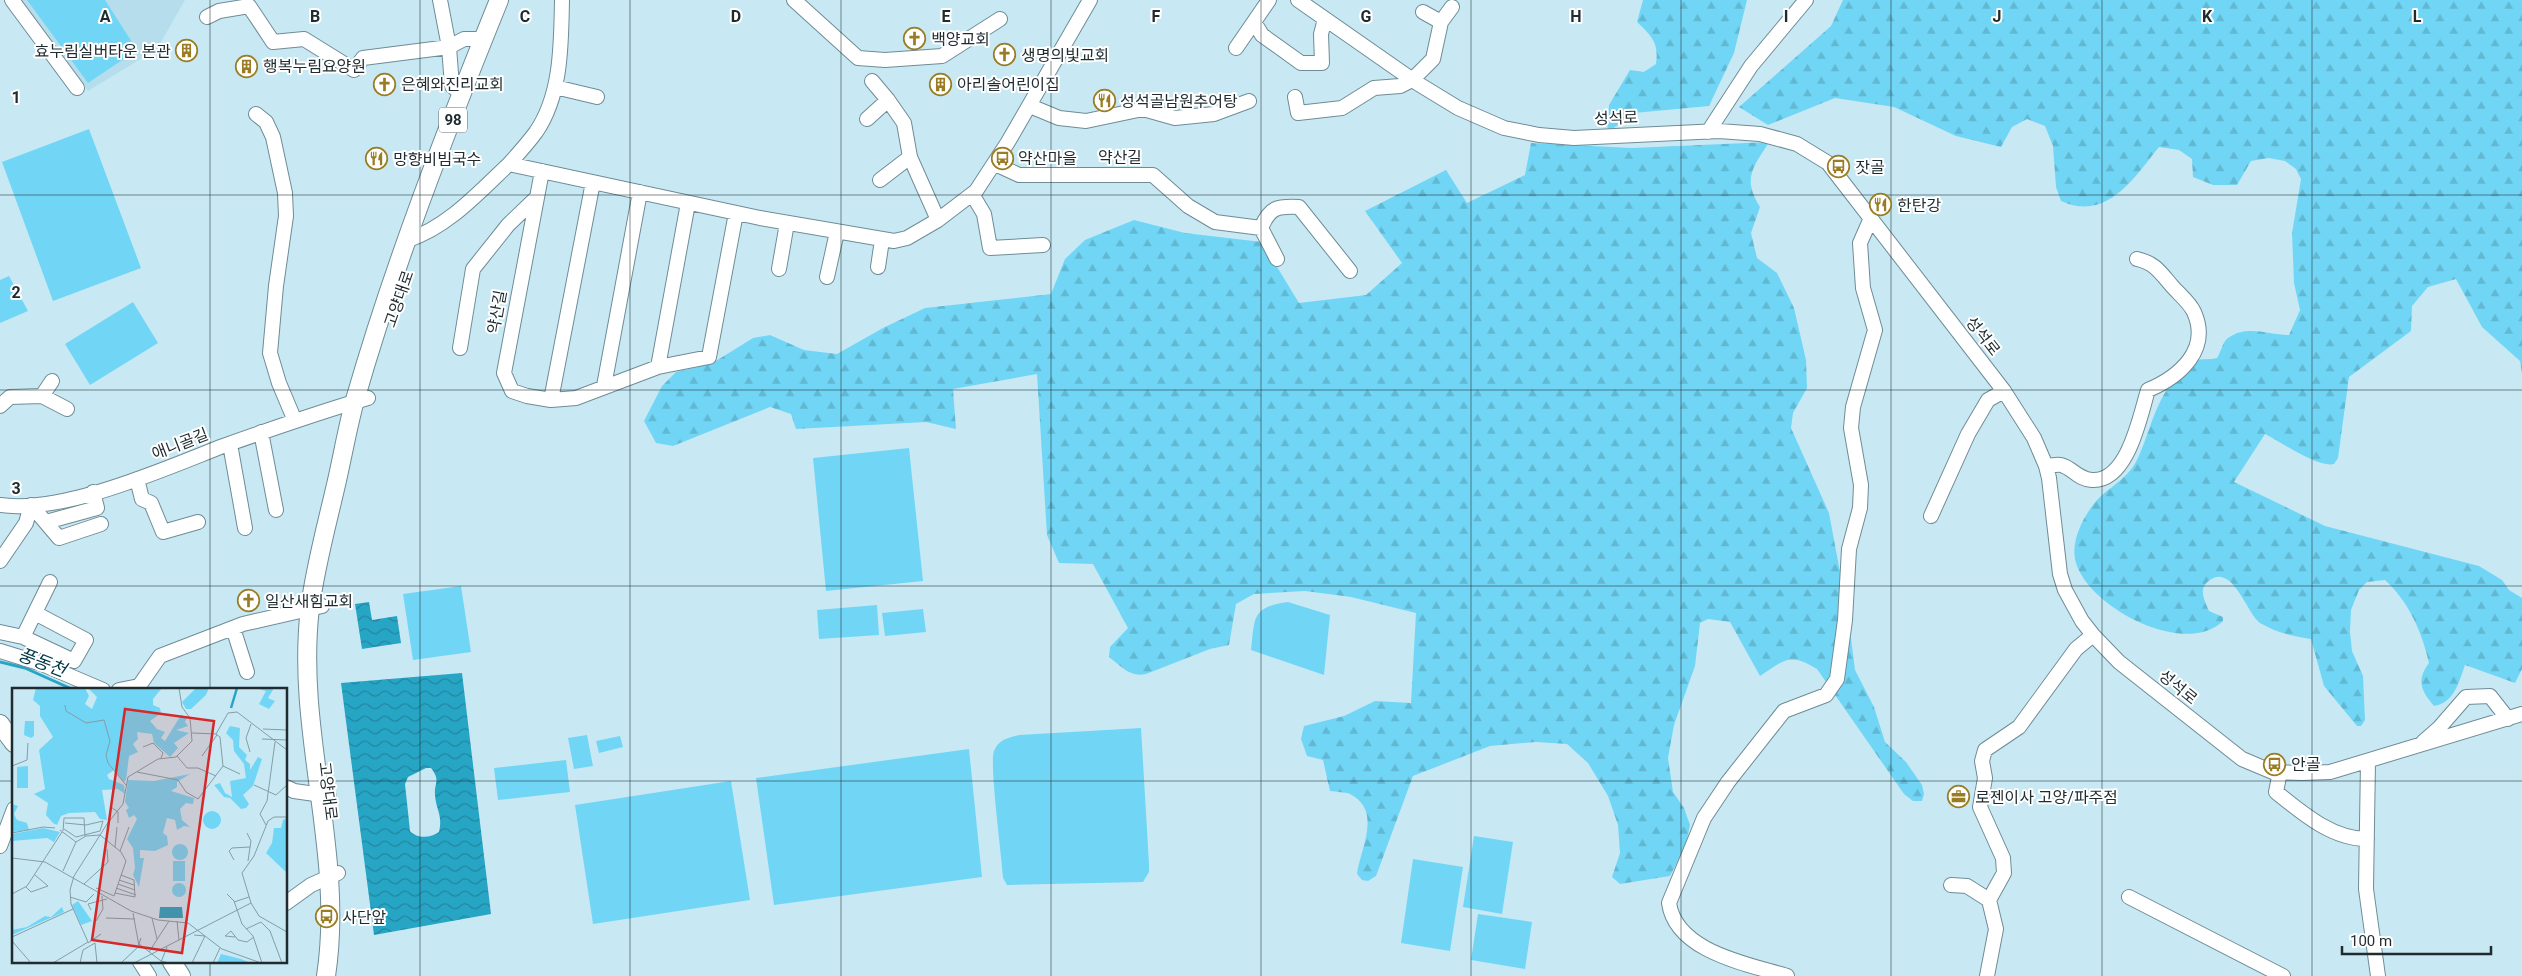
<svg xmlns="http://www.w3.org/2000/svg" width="2522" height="976" viewBox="0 0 2522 976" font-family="Roboto,'Noto Sans KR',sans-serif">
  <defs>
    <pattern id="forest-firs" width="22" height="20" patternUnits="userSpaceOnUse" patternTransform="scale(1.25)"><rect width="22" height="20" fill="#71d6f5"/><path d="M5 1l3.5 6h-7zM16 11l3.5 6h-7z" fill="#61b8d2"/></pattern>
    <pattern id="water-waves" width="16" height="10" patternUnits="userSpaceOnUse" patternTransform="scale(1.25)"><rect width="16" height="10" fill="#27a5c5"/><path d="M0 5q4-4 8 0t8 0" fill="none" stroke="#2187a0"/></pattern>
  </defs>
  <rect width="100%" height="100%" fill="#c8e9f4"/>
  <path fill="#b5ddeb" d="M 19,0 L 185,0 L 157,49 L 88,91 Z"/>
  <path fill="#71d6f5" d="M 27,0 L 105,0 L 137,50 L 88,83 Z
    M 89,129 L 141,268 L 53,301 L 2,162 Z
    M 9,276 L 28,311 L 0,323 L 0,280 Z
    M 133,302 L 158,343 L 90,385 L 65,344 Z
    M 909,448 L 923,581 L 826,591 L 813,458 Z
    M 461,586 L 471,652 L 413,660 L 403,594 Z
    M 1288,602 L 1330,615 L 1324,675 L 1251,650 C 1255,618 1251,607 1288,602 Z
    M 877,605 L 879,635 L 819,639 L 817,610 Z
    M 923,609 L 926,632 L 885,636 L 882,613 Z
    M 1141,728 L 1149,864 L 1149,872 L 1143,882 L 1007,885 L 1003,878 C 1002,858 989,762 994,751 C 999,739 1008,738 1019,735 Z
    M 587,735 L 593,766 L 574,769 L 568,738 Z
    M 620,736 L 623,747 L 599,753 L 596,741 Z
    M 969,749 L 982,877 L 774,905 L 756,778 Z
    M 566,760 L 570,792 L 498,800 L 494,768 Z
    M 731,781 L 750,900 L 593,924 L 575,805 Z
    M 1474,836 L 1513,842 L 1502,914 L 1463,907 Z
    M 1413,859 L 1463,867 L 1450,951 L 1401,943 Z
    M 1478,914 L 1532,922 L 1525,969 L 1471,960 Z"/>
  <path fill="url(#forest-firs)" d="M 1643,0 L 1747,0 L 1734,53 L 1709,106 L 1634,113 L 1607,133 L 1609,105 L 1630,70 L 1644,72 L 1656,64 C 1659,43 1652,36 1637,22 Z
    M 1843,0 L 2522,0 L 2522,373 L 2520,361 L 2482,327 L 2456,279 L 2428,287 L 2412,306 L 2411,331 L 2349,377 L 2338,458 L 2334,464 C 2318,468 2281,442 2265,434 L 2234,482 L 2325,526 L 2479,566 L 2502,580 L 2509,590 L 2522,598 L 2522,669 L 2515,683 L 2465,665 C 2459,682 2454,703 2434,706 C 2421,691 2416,680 2429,663 C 2422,632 2409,602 2385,580 L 2367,582 L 2359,590 L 2351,610 L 2350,632 L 2352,651 L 2363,676 L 2365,720 L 2361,726 L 2357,726 L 2324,686 L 2311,639 C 2292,636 2277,633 2260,623 C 2247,614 2233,564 2210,580 C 2207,582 2204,585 2203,589 C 2202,596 2206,604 2209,611 L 2223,617 L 2223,621 C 2184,659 2084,605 2075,559 C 2071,537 2087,509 2102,495 C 2115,484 2129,476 2137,460 C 2150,433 2154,403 2175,379 C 2180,373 2188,364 2195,361 C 2201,358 2210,360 2217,358 C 2221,352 2223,341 2228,338 C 2247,324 2269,335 2289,335 L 2300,310 L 2294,283 L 2292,233 L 2301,179 L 2296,169 L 2285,161 L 2269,158 L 2251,161 L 2237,185 L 2213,185 L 2193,177 L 2192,159 L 2179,150 L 2159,147 C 2134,178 2107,222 2061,201 L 2056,187 L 2053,146 L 2045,126 L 2027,119 L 2012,127 L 2001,147 L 1956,136 L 1894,107 L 1835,98 L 1768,125 L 1739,107 L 1831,26 Z
    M 1769,142 C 1753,168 1742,178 1760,207 L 1751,233 L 1757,258 L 1777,273 L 1794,308 L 1806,360 L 1807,388 L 1793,413 L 1791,428 L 1829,513 L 1848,615 L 1855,670 L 1874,707 L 1885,742 L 1906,762 L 1922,785 L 1924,794 L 1922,801 L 1913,801 L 1904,794 L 1817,669 C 1789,652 1785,660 1760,676 L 1730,622 L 1708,619 L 1700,623 L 1695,666 L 1674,725 L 1668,758 L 1673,792 L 1684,808 L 1690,825 L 1686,845 L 1670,876 L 1620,884 L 1612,877 L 1620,853 L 1618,825 L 1608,796 L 1588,763 L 1567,744 L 1536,742 L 1490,746 L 1413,776 L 1376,876 L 1368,881 L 1362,880 L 1357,874 C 1360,849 1383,811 1350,794 C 1345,792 1336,792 1330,791 L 1323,760 L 1307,756 L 1301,739 L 1304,726 L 1344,716 L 1375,701 L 1411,703 L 1416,613 L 1351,597 L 1305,591 L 1254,594 L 1236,604 L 1229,645 L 1210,649 L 1146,674 C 1130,678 1121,666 1109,657 L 1110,647 L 1128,628 L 1093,564 L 1059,563 L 1047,535 L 1037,374 L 953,389 L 956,429 L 926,422 L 796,429 L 791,414 L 770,407 L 673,446 L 656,443 L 644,421 L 662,386 L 676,372 L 711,364 L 753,338 L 770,335 L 804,350 L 837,354 L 883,328 L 925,308 L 1051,294 L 1065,259 L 1085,240 L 1134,220 L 1185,233 L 1262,242 L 1299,303 L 1366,295 L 1402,263 L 1365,211 L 1446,170 L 1467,203 L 1525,175 L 1531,143 L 1632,148 Z"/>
  <path fill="url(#water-waves)" fill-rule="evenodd" d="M 369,602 L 372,620 L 397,616 L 401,643 L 362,649 L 355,604 Z
    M 462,673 L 491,914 L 374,935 L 341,683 ZM 426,768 L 431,768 C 441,781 434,782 435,795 C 436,810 443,815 439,832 C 431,838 417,839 410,831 L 405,784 L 408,777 Z"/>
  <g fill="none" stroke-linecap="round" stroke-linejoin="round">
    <path stroke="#27a5c5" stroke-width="3" d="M 0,662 L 25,668 L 74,690"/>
    <defs>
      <path id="minor" d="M 12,0 L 77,88
        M 440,0 L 449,47 L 452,86 L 463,95
        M 562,0 C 561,43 562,94 536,132 C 528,143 518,154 509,164 L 760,218 L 894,241 L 907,238 L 938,220 L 976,191 L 1008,142 L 1090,0
        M 794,0 L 858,58 L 885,60 L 942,56 L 1000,19
        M 1298,0 L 1417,83 L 1458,108 L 1504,128 L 1539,135 L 1574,138 L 1719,131 L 1760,134 L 1797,144 L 1828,163 L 2004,391 L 2034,438 L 2046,466 L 2049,478 L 2060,574 L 2065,590 L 2082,621 L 2093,635 L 2119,662 L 2242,759 L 2273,772 L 2302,773 L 2330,772 L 2522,714
        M 1423,12 L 1441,22
        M 207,17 L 219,11 L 249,6 L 273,42 L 304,39 L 354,70 L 363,58 L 449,47 L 464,39 L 483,39
        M 1254,22 L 1262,35 L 1301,63 L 1322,63 L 1321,34 L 1325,19
        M 1236,48 L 1269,0
        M 872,81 L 888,100 L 904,123 L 910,157 L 938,220
        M 555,87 L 597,97
        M 1295,97 L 1298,113 L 1342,108 L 1374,88 L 1400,86 L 1412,80 L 1433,59 L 1441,22 L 1452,7
        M 1030,106 L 1059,118 L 1086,121 L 1143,109 L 1175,118 L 1214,114 L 1249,101
        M 256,114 L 266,122 L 273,137 L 285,193 L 286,216 L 276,286 L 270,353 L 279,383 L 295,421
        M 867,119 L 888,100
        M 1708,132 L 1751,66 L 1806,0
        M 995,164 L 1019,175 L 1153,175 L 1188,206 L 1215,222 L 1261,228
        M 542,171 L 504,373 L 512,391 L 527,396 L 551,400 L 576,398 L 658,367 L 709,357 L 736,213
        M 880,180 L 910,157
        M 972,194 L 984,214 L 990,248 L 1043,245
        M 408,240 C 448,227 479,192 509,164
        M 1277,259 L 1261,228 C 1270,207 1277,206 1299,207 L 1350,271
        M 878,267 L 882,240
        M 779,269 L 787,223
        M 827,277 L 837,232
        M 460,348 L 473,269 L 508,225 L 535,199
        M 658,367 L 688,203
        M 604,386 L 640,192
        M 42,396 L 67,409
        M 551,400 L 593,182
        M 0,406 L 10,397 L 42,396 L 52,381
        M 261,432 L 276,510
        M 230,444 L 245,528
        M 2046,466 C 2050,466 2057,464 2061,465 C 2073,468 2077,479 2092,480 C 2128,482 2140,416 2148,390 C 2179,377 2211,350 2194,312 C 2190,303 2179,294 2172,286 C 2160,272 2155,263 2137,259
        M 137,479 L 142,499 L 151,503 L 163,532 L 198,522
        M 0,505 C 63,514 164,469 223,446 C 271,429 319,412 368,398
        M 31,505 L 59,538 L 101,524
        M 1931,516 L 1968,434 L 1988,400 L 2004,391
        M 46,522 L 97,508 L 93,492
        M 0,561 L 26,523 L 31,505
        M 233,628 L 247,672
        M 0,632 L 23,637 L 50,582
        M 23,637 L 74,661 L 86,640 L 35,613
        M 0,651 L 42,664 L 103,690
        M 119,690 L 139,686 L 160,656 L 243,624 L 322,606
        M 2423,742 L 2439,728 L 2466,697 L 2490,696 L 2508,719
        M 2368,761 L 2366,889 L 2378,976
        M 2280,772 L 2276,792 C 2302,813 2332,839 2367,839
        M 286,787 L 294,791 L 329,796
        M 0,846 L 14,809
        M 1951,885 L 1967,886 L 1989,900
        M 2129,897 L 2283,976
        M 286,903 L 311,885 L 338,873
        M 140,962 L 149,976
        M 1787,976 C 1748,964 1676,952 1669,903 L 1704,818 L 1728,782 L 1784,711 L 1826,695 L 1837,679 L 1845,620 L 1849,549 L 1860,508 L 1861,485 L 1851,428 L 1853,407 L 1875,330 L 1863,288 L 1860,243 L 1871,218
        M 1987,976 L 1996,929 L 1989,900 L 2004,873 L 2003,858 L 1980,807 L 1985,778 L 1982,761 L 1985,750 L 2019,727 L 2076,649 L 2093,635"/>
      <path id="major" d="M 0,724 L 14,743
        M 172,962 L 181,976
        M 326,976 C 345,852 295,732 310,608 C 315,568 326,528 335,489 C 342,460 347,429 355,400 C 394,264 446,131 499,0"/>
    </defs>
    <use href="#minor" stroke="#6e8c96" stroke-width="16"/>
    <use href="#major" stroke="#6e8c96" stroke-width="20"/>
    <use href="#minor" stroke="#fff" stroke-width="14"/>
    <use href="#major" stroke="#fff" stroke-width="18"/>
  </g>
  <path fill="none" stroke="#1f2b2f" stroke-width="1" stroke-opacity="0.55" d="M 210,0 L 210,690M 420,0 L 420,976M 630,0 L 630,976M 841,0 L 841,976M 1051,0 L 1051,976M 1261,0 L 1261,976M 1471,0 L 1471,976M 1681,0 L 1681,976M 1891,0 L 1891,976M 2102,0 L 2102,976M 2312,0 L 2312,976M 0,195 L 2522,195M 0,390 L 2522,390M 0,586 L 2522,586M 0,781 L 14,781M 286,781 L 2522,781M 210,962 L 210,976"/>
  <defs>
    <symbol id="church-ring" viewBox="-11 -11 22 22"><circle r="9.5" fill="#fff" stroke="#997c24" stroke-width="1.5"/><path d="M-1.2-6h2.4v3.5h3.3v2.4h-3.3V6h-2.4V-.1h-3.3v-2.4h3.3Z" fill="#997c24"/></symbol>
    <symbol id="building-ring" viewBox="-11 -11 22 22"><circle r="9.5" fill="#fff" stroke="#997c24" stroke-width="1.5"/><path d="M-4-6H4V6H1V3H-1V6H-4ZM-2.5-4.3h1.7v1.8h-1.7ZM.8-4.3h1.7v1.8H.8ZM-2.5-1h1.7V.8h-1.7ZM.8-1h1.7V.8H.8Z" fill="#997c24"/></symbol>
    <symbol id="restaurant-ring" viewBox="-11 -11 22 22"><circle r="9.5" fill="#fff" stroke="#997c24" stroke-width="1.5"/><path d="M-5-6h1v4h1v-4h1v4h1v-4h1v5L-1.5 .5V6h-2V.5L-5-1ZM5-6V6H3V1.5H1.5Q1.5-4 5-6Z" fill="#997c24"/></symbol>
    <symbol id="bus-ring" viewBox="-11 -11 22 22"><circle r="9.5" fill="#fff" stroke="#997c24" stroke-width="1.5"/><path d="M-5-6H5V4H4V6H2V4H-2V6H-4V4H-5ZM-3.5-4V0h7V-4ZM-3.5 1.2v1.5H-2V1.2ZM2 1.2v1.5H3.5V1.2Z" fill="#997c24"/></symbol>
    <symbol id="office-ring" viewBox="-11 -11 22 22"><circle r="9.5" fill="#fff" stroke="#997c24" stroke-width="1.5"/><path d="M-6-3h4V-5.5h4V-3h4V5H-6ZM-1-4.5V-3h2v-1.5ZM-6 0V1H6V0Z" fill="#997c24"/></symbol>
  </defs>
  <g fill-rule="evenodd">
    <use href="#church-ring" x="902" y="26" width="25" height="25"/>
    <use href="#building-ring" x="174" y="38" width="25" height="25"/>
    <use href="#church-ring" x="992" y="42" width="25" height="25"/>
    <use href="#building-ring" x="234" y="54" width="25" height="25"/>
    <use href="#church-ring" x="372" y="72" width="25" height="25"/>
    <use href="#building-ring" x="928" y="72" width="25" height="25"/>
    <use href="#restaurant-ring" x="1092" y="88" width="25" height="25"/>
    <use href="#bus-ring" x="990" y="146" width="25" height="25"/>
    <use href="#restaurant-ring" x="364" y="146" width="25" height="25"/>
    <use href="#bus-ring" x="1826" y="154" width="25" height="25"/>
    <use href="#restaurant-ring" x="1868" y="192" width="25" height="25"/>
    <use href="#church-ring" x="236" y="588" width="25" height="25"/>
    <use href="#bus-ring" x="2262" y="752" width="25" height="25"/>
    <use href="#office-ring" x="1946" y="784" width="25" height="25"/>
    <use href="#bus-ring" x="314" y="904" width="25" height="25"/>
  </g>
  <g text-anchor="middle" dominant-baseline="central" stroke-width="4" stroke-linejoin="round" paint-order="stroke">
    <rect fill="#fff" stroke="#626b6d" stroke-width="1" x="439" y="107.5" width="28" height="25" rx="4"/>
    <g font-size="15" font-weight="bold" fill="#1f2b2f">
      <text x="453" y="120">98</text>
    </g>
    <g font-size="16" fill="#1f2b2f" stroke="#fff" text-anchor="start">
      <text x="931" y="39">백양교회</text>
      <text x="171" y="51" text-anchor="end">효누림실버타운 본관</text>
      <text x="1021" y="55">생명의빛교회</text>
      <text x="263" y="66">행복누림요양원</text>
      <text x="401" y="84">은혜와진리교회</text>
      <text x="957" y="84">아리솔어린이집</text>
      <text x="1120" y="101">성석골남원추어탕</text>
      <text x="1018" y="158">약산마을</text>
      <text x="393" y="159">망향비빔국수</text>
      <text x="1855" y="167">잣골</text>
      <text x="1897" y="205">한탄강</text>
      <text x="265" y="601">일산새힘교회</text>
      <text x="2291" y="764">안골</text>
      <text x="1975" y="797">로젠이사 고양/파주점</text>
      <text x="342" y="917">사단앞</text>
    </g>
    <g font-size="16" fill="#1f2b2f" stroke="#fff">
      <text transform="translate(1616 118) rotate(-2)">성석로</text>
      <text x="1120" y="157">약산길</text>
      <text transform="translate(399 299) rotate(-71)">고양대로</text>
      <text transform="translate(497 312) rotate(-80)">약산길</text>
      <text transform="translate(1983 336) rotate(52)">성석로</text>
      <text transform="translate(180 444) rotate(-21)">애니골길</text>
      <text transform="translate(2178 687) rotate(39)">성석로</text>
      <text transform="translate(328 791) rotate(83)">고양대로</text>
    </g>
    <g font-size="18" font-style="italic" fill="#003846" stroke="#fff">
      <text transform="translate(42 662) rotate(21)">풍동천</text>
    </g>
  </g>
  <g transform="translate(12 688)">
    <rect width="275" height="275" fill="#c8e9f4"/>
    <path d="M 13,33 L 22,33 L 22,48 L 19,50 L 12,47 ZM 16,78 L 16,100 L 5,100 L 5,79 ZM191 132a9 9 0 1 1 18 0a9 9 0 1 1-18 0ZM160 164a8 8 0 1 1 16 0a8 8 0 1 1-16 0ZM 161,173 L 173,173 L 173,193 L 161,193 ZM160 202a7 7 0 1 1 14 0a7 7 0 1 1-14 0Z" fill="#71d6f5"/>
    <path d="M 24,0 L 73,0 L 77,8 L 73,16 L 80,21 L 85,9 L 76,0 L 150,0 L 141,11 L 141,17 L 148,20 L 149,25 L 138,33 L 145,41 L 153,44 L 149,50 L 153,53 L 169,27 L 175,30 L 173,34 L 176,38 L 164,42 L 177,45 L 162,55 L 166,60 L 158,69 L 142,55 L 140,46 L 125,44 L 126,51 L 121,56 L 126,64 L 117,68 L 114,92 L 112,94 L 102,82 L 95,87 L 97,91 L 112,97 L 113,106 L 106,101 L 90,102 L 95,132 L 88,131 L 83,124 L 57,125 L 49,128 L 45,137 L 41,135 L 34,127 L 36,115 L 22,106 L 33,101 L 27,62 L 41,49 L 28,28 L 28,18 L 21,12 ZM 184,0 L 197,0 L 194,7 L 179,21 L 174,21 L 170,14 ZM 243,0 L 262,0 L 256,10 L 263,13 L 257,21 L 247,16 L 254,3 ZM 218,38 L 228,40 L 227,59 L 235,67 L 233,72 L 238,76 L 238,82 L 246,69 L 250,71 L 241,98 L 231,107 L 237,116 L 234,120 L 229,121 L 218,110 L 212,109 L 202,97 L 208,95 L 213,105 L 220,109 L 218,93 L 234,90 L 232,76 L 222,63 L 221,52 L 214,45 ZM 178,86 L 165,94 L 165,99 L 159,103 L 182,110 L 181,116 L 174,115 L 168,121 L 170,132 L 178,139 L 172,138 L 165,142 L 163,132 L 155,130 L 151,145 L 155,148 L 156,157 L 143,163 L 128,162 L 128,170 L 132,170 L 127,199 L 121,187 L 123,180 L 121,160 L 115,151 L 125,131 L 122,127 L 117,130 L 114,122 L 117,120 L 113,114 L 116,92 L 142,93 Z" fill="#71d6f5"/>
    <path d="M 0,116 L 6,118 L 2,126 L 5,132 L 15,135 L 17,142 L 0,144 ZM 275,130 L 275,185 L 254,165 L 260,155 L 262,140 L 269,140 L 271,132 ZM 31,140 L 48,144 L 42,154 L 35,150 L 0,153 L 0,146 ZM 66,213 L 80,233 L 69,237 L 60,217 ZM 50,219 L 52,224 L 0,247 L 0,242 L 15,239 L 33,228 L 39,229 ZM 209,266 L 229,271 L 239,275 L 205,275 Z" fill="#71d6f5"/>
    <path d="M 148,219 L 170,219 L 171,230 L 147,230 Z" fill="#27a5c5"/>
    <path fill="none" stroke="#27a5c5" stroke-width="2.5" d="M 219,20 L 225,0"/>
    <path fill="none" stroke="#849da5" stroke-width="1" d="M 53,17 L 54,23 L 74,35 L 92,32 L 98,53 L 94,67 L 96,75 L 114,97M 251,41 L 275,42M 180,45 L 204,46 L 216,25 L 225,24 L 275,62M 250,51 L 275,52M 131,59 L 141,55 L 151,65 L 149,70M 238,64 L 234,50 L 239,36M 165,68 L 175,80 L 186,80 L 204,88M 190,68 L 205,47M 0,78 L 15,72 L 16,55M 211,78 L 228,86M 125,84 L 166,92 L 174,104 L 186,111 L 211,78 L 208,49 L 204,46M 242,97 L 264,107 L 275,97M 99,119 L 106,124 L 106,135M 275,129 L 262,129 L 256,133 L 242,168 L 230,185 L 239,215 L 247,228 L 275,244M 53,135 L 74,137 L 91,133M 254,137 L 248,126 L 255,113 L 263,54M 52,141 L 64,149 L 88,143 L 91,133M 48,142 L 64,154M 51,143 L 52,130 L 72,130 L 73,148M 0,145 L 31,139 L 43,140M 235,145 L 239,153 L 236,173M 103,159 L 105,139M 108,163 L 117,139M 0,170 L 33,174 L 119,223 L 146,232 L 176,235 L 210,261 L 249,275M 222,172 L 217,163 L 220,160 L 238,159M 51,183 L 64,154 L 74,148 L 88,147 L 109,164 L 114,173 L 102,208 L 84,200M 107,192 L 122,197M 72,196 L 96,174 L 95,161M 106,196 L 123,202M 14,199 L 19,204 L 36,198 L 23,187M 104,200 L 124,207M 103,205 L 123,209 L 122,192 L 109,187M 0,206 L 15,198 L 50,144M 215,206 L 222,213 L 230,236 L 241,248 L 250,275M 58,209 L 74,214 L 82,206M 222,214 L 237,209M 79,222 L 76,216 L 95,211M 94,230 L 123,231M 140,230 L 145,251M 84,233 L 91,221 L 90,208M 165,233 L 167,252M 249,234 L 258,243 L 270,275M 234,241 L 249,234M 0,249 L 61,221M 223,249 L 213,248 L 219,243 L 226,252 L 235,254 L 242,249M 129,250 L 127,256 L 149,273 L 157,275M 0,253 L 19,275M 76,255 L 89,246M 137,264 L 157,233M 149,274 L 155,259M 41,275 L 76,254 L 59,216 L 58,202 L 62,188 L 95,136 L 111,116 L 116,89 L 146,71 L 164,69 L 180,53 L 178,30 L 170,19 L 167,0M 68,275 L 71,262 L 83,255 L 85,275M 109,275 L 127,258 L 121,225M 122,275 L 239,215M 180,275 L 193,248 L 182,247M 201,275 L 208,260"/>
    <path fill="#d62828" fill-opacity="0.15" stroke="#d62828" stroke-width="2.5" d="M 113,21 L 202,33 L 170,265 L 80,252 Z"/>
    <rect width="275" height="275" fill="none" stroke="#1f2b2f" stroke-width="2.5"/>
  </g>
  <g font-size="16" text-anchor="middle" font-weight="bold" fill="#1f2b2f" stroke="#fff" stroke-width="4" stroke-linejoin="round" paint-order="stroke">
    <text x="105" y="22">A</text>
    <text x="315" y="22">B</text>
    <text x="525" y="22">C</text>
    <text x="736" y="22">D</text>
    <text x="946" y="22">E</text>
    <text x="1156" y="22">F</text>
    <text x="1366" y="22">G</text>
    <text x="1576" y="22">H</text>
    <text x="1786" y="22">I</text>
    <text x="1997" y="22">J</text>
    <text x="2207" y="22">K</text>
    <text x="2417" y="22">L</text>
    <text x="16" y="103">1</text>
    <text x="16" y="298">2</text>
    <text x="16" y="494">3</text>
  </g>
  <path d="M2342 946v8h149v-8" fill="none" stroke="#1f2b2f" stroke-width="2.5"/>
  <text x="2350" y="946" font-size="15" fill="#1f2b2f" stroke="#ffffff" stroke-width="4" paint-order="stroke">100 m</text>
</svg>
